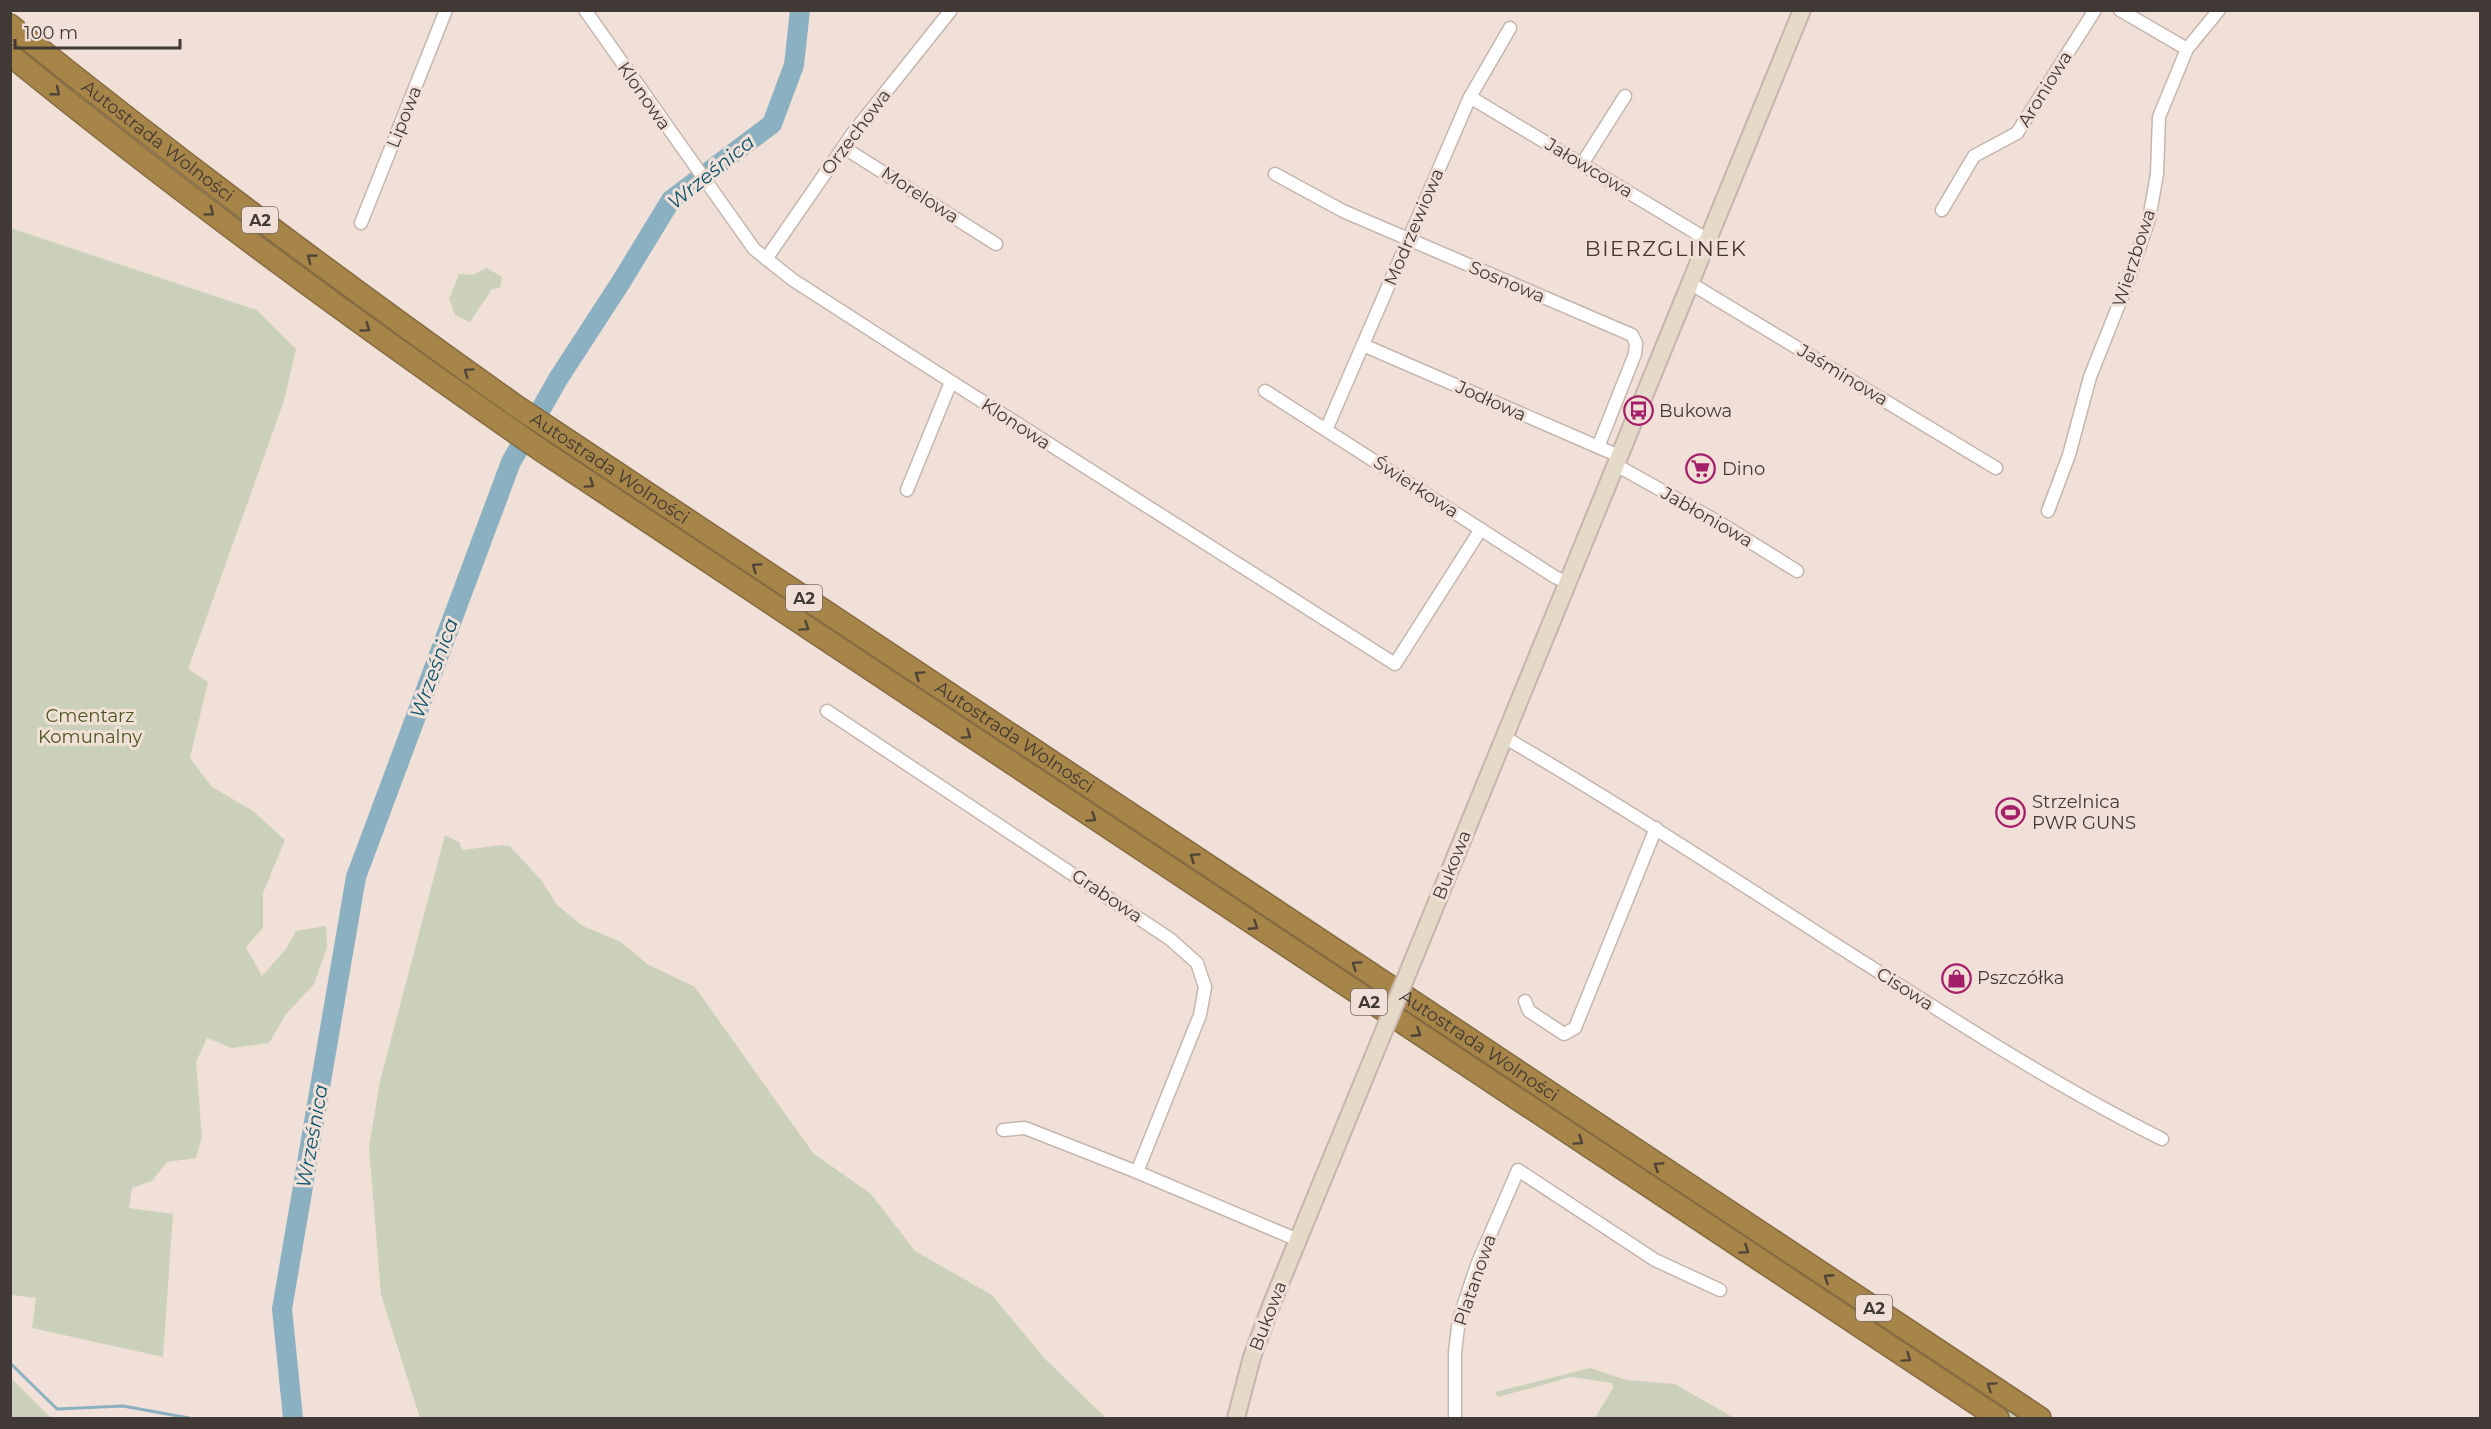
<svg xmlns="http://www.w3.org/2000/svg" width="2491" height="1429" viewBox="0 0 2491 1429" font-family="Montserrat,sans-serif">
  <rect width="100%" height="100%" fill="#f1e0d7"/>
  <path fill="#cbd0bb" d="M 10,33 L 513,411 L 508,419 L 383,332 L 11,48 Z
    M 11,228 L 257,310 L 296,349 L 284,401 L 188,669 L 208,682 L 190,758 L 212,787 L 253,811 L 285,840 L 263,893 L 263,928 L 246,947 L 262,976 L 286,949 L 296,931 L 326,926 L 327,948 L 314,984 L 286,1014 L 269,1043 L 232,1048 L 207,1038 L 196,1062 L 202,1137 L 196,1158 L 167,1162 L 152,1181 L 132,1188 L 129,1208 L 173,1214 L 163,1357 L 32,1328 L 36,1298 L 11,1295 Z
    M 487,268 L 502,277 L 500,288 L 492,289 L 470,322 L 455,315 L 449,299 L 459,274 L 473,275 Z
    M 550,439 L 1389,996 L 1386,1005 L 546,445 Z
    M 445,835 L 459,842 L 462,850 L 503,845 L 510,846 L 541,880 L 557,905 L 583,926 L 621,942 L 647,964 L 695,987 L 813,1153 L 871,1194 L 915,1251 L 992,1295 L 1044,1358 L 1106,1418 L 420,1418 L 381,1295 L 369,1147 L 380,1081 Z
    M 1404,1006 L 2027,1418 L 2011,1418 L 1401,1014 Z
    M 1590,1368 L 1626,1380 L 1675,1384 L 1734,1418 L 1595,1418 L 1613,1388 L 1612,1383 L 1571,1377 L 1498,1397 L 1495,1392 Z
    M 10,1378 L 11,1378 L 51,1418 L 11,1418 Z"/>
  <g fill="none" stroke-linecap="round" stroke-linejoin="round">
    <path stroke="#8ab0c1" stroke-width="3" d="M 10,1363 L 57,1409 L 123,1406 L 189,1418"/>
    <path stroke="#8ab0c1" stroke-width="20" d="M 293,1418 L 282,1309 L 356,877 L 511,462 L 558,379 L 621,282 L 671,200 L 772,124 L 794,65 L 800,10"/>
    <defs>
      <path id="minor" d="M 585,10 L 754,249 L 793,280 L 911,356 L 1395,664 L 1481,529
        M 2120,10 L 2187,49
        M 1470,97 L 1708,240
        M 843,147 L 996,244
        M 1582,164 L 1625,96
        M 1275,174 L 1343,211 L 1632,335 L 1636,343 L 1635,354 L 1598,447
        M 1942,210 L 1974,156 L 2017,133 L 2095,10
        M 361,223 L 446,10
        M 766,259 L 853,133 L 951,10
        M 1690,283 L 1996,468
        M 1363,345 L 1619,456
        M 1265,391 L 1555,577 L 1567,582
        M 1326,430 L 1470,97 L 1510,28
        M 1616,465 L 1720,523 L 1797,571
        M 907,490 L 951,382
        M 2048,511 L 2069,455 L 2090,377 L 2127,284 L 2149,219 L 2157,174 L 2159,117 L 2187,49 L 2219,10
        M 827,711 L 1170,939 L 1197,963 L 1205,987 L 1200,1015 L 1137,1172 L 1298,1240
        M 1504,737 C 1614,801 1720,870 1827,939 C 1937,1009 2046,1081 2162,1139
        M 1525,1001 L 1529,1011 L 1564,1034 L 1575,1028 L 1656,828
        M 1003,1130 L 1025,1128 L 1137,1172
        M 1455,1418 L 1455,1352 L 1459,1319 L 1477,1265 L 1518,1170 L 1655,1260 L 1720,1290"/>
      <path id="secondary" d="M 1416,953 L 1802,10
        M 1236,1418 L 1252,1357 L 1272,1303 L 1374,1055"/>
      <g id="motorway">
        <path id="s1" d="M 10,25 C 175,158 344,284 516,406 L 2040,1418"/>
        <path d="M 10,55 C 182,195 360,325 542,451 L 1998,1418"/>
      </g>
    </defs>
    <use href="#minor" stroke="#c6b5ac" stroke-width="15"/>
    <use href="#secondary" stroke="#c6b5ac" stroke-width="20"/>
    <use href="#motorway" stroke="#836a41" stroke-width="24"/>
    <use href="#minor" stroke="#fff" stroke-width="12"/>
    <use href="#secondary" stroke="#e5dac8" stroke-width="16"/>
    <use href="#motorway" stroke="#a78447" stroke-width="21"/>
    <defs>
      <path id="secondary-bridge" d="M 1374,1055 L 1416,953"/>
    </defs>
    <use href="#secondary-bridge" stroke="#c6b5ac" stroke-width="20" stroke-linecap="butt"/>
    <use href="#secondary-bridge" stroke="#e5dac8" stroke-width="16"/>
  </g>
  <defs><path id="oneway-chevron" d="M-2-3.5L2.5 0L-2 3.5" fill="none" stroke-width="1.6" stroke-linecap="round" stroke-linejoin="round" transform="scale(1.5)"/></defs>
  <g stroke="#4f4439">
    <use href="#oneway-chevron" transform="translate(56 92) rotate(39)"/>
    <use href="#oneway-chevron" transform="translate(210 212) rotate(37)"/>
    <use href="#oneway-chevron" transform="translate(311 258) rotate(-143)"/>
    <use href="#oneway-chevron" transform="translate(366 328) rotate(36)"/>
    <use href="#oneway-chevron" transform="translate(468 372) rotate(-145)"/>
    <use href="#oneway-chevron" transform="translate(590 484) rotate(34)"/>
    <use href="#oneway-chevron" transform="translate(756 567) rotate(-146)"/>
    <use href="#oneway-chevron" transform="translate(805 627) rotate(34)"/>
    <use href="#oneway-chevron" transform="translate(919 675) rotate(-146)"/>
    <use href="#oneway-chevron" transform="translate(967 735) rotate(34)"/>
    <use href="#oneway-chevron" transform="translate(1092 818) rotate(34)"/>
    <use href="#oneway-chevron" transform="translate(1194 857) rotate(-146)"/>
    <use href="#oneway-chevron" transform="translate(1254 926) rotate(33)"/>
    <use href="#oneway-chevron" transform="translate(1356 965) rotate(-146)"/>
    <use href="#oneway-chevron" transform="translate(1417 1033) rotate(33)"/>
    <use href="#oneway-chevron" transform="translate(1579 1141) rotate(34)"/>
    <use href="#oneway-chevron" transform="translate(1658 1166) rotate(-146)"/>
    <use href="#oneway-chevron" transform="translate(1745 1250) rotate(34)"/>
    <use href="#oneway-chevron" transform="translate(1828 1278) rotate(-147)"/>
    <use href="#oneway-chevron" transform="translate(1907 1358) rotate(34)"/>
    <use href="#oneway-chevron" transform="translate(1991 1386) rotate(-146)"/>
  </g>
  <defs>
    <symbol id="bus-ring" viewBox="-11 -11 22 22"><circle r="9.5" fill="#f1e0d7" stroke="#a51e69" stroke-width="1.5"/><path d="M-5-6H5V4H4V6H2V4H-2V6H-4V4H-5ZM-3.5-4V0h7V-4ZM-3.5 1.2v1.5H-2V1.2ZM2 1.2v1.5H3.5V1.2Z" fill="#a51e69"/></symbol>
    <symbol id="supermarket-ring" viewBox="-11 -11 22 22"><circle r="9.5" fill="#f1e0d7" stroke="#a51e69" stroke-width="1.5"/><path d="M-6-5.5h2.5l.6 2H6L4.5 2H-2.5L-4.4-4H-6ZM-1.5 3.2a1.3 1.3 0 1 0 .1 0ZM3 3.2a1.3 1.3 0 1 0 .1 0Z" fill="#a51e69"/></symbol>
    <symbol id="stadium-ring" viewBox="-11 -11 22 22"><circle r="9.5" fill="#f1e0d7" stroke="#a51e69" stroke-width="1.5"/><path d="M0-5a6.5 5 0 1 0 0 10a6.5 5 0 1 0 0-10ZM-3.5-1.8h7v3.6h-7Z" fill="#a51e69"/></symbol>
    <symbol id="shop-ring" viewBox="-11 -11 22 22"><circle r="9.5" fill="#f1e0d7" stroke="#a51e69" stroke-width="1.5"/><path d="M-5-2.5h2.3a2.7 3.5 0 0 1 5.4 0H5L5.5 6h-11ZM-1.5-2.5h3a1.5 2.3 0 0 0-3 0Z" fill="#a51e69"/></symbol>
  </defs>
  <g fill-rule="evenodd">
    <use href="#bus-ring" x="1622" y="394" width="33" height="33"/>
    <use href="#supermarket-ring" x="1684" y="452" width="33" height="33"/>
    <use href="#stadium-ring" x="1994" y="796" width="33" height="33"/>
    <use href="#shop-ring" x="1940" y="962" width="33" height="33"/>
  </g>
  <g text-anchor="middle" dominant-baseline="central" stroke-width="6" stroke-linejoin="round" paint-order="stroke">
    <g fill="#f1e0d7" stroke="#756b66" stroke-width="1.5">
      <rect x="242" y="207" width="36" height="26" rx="4.5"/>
      <rect x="786" y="585" width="36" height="26" rx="4.5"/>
      <rect x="1351" y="989" width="36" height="26" rx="4.5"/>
      <rect x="1856" y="1295" width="36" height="26" rx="4.5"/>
    </g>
    <g font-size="16" font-weight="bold" fill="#403936">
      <text x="260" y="220">A2</text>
      <text x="804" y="598">A2</text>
      <text x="1369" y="1002">A2</text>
      <text x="1874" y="1308">A2</text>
    </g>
    <g font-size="18" fill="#403936" stroke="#f1e0d7">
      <text transform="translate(2045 89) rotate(-58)">Aroniowa</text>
      <text transform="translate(644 96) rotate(55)">Klonowa</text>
      <text transform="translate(404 117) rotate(-68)">Lipowa</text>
      <text transform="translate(856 132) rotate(-53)">Orzechowa</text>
      <text stroke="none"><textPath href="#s1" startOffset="188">Autostrada Wolności</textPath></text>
      <text transform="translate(1589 168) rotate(31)">Jałowcowa</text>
      <text transform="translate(920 195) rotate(33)">Morelowa</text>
      <text transform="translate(1414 227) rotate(-67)">Modrzewiowa</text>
      <text transform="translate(2134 258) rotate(-72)">Wierzbowa</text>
      <text transform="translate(1507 282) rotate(23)">Sosnowa</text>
      <text transform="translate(1843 375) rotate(31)">Jaśminowa</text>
      <text transform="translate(1491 401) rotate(24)">Jodłowa</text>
      <text transform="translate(1016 424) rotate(33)">Klonowa</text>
      <text stroke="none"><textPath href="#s1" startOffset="746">Autostrada Wolności</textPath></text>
      <text transform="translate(1416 487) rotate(33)">Świerkowa</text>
      <text transform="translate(1707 517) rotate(30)">Jabłoniowa</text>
      <text stroke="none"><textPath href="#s1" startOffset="1232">Autostrada Wolności</textPath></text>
      <text transform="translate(1452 865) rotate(-68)">Bukowa</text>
      <text transform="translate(1107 896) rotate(34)">Grabowa</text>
      <text transform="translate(1905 989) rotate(33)">Cisowa</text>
      <text stroke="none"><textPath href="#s1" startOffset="1790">Autostrada Wolności</textPath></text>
      <text transform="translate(1475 1280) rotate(-71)">Platanowa</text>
      <text transform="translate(1268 1316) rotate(-69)">Bukowa</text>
    </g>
    <g font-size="18" fill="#403936" stroke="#f1e0d7" text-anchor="start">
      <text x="1659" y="411">Bukowa</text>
      <text x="1722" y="469">Dino</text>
      <text x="2032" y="802">Strzelnica<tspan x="2032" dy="21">PWR GUNS</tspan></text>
      <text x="1977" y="978">Pszczółka</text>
    </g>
    <g font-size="18" fill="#4c5620" stroke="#f1e0d7">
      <text x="90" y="716">Cmentarz<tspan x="90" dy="21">Komunalny</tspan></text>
    </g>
    <g font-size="20" font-style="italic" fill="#0b566f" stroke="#f1e0d7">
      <text transform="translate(711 172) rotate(-39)">Wrześnica</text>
      <text transform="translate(434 668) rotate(-70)">Wrześnica</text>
      <text transform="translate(312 1136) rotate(-80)">Wrześnica</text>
    </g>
    <g font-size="21" letter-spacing="1.5" fill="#443730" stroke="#f1e0d7">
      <text x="1666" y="248">BIERZGLINEK</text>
    </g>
  </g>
  <rect width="2491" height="1429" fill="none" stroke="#403936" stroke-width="24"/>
  <path d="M15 39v9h165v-9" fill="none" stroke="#403936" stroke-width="3"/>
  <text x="24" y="39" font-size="18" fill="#403936" stroke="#f1e0d7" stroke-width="4.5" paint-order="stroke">100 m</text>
</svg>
